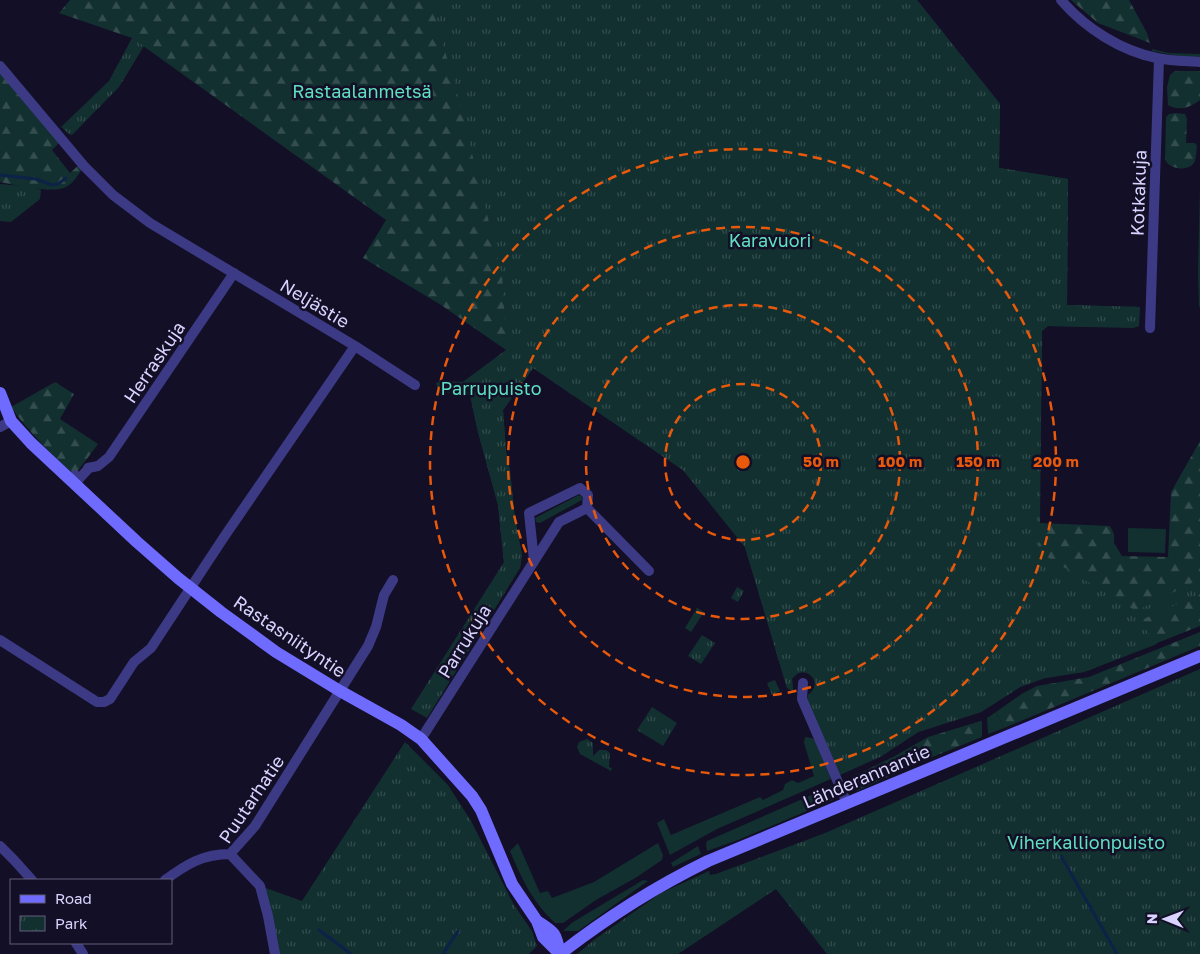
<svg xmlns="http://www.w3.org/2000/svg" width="1200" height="954" viewBox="0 0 1200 954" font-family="'Golos Text',sans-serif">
  <defs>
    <pattern id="forest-firs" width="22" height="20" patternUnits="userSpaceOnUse" patternTransform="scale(1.25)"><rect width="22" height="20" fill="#12302f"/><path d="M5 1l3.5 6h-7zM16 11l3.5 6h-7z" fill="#344d4e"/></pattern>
    <pattern id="park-tufts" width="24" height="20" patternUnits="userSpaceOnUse" patternTransform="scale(1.25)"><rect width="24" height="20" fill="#12302f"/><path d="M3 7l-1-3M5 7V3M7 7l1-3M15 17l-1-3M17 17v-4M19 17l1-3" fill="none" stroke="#344d4e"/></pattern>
  </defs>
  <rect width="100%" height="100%" fill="#130f26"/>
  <path fill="#12302f" d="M 1152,49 L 1169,53 L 1200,54 L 1200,57 L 1178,56 L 1152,51 Z
    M 579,495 L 582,497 L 582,500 L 540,523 L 536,522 L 535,518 Z
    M 1128,528 L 1166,529 L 1165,553 L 1128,552 Z
    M 996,712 L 1004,728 L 988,734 L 987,718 Z
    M 805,737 L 812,738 L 815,740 L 831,779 L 717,829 L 670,855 L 657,823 L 664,819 L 671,835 L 760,797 L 763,800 L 783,790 L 785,784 L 792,780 L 798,783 L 814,776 L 804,743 Z
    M 832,786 L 835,786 L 836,791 L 833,800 L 738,840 L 707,851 L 706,845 L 707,841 Z
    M 518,843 L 540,893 L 548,891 L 552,898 L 594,882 L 658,843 L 663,855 L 662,860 L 637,877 L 596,900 L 563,923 L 555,923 C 533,903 521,878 510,851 Z
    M 698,846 L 701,854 L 673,867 L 671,863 Z
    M 643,880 L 648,881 L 578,931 L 563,931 L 573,922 Z"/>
  <path fill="url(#forest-firs)" d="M 70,0 L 917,0 L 1000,104 L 999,168 L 1068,179 L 1067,305 L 1140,307 L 1103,327 L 1048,326 L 1042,331 L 1040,523 L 1110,526 L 1114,534 L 1114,543 L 1122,556 L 1168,557 L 1171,492 L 1200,441 L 1200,626 L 1084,672 L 1045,678 L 1020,687 L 981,712 L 918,732 L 880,757 L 808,695 C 826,683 804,661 792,679 L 793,691 L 787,688 L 745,547 L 683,470 L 533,368 L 503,410 L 506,451 L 510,471 L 515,519 L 522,555 L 520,568 L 504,562 L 498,505 L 478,432 L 470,395 L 462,392 L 439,393 L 436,383 L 441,381 L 463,382 L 506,350 L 441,305 L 363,258 L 386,220 L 132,38 L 59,13 Z
    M 1071,0 L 1129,0 L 1147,33 L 1150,43 L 1098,23 Z
    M 1175,71 L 1200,71 L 1200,100 C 1190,107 1180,112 1168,105 L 1167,87 L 1170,75 Z
    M 0,72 L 59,143 L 52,150 L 70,173 L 81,163 L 84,166 C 79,173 74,183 66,187 C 53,194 15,185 0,182 Z
    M 1176,113 L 1185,114 L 1187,119 L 1186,143 L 1195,143 L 1197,146 C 1196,152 1197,161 1192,165 C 1185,171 1168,169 1165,159 L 1166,117 L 1169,114 Z
    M 55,382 L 74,394 L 60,419 L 98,444 L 77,472 L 71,472 C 49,452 29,432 11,407 Z
    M 1200,632 L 1200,646 L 1004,728 L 996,712 L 1023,693 L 1037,686 L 1089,677 Z
    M 981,721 L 982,722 L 982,737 L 920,762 L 857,791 L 852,777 L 893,757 L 928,737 Z"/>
  <path fill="url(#park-tufts)" d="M 430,0 L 917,0 L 1000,104 L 999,168 L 1068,179 L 1067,305 L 1140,307 L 1139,326 L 1133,328 L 1048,326 L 1042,331 L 1039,552 L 1136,611 L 1200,579 L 1200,594 L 1139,621 L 1157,644 L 1084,672 L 1045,678 L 1020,687 L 981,712 L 918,732 L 880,757 L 840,775 L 807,701 L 808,695 C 826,683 804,661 792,679 L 793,691 L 787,688 L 745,547 L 683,470 L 533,368 L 503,410 L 506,451 L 510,471 L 515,519 L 522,555 L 520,568 L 427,718 L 411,709 L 504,562 L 498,505 L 478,432 L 470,395 L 462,392 L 463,382 L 507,350 L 502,275 L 456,89 Z
    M 132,38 L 144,46 L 119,87 L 72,135 L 69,134 L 61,127 L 109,81 Z
    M 0,184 L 34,187 L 41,190 L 40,199 L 11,222 L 0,221 Z
    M 1200,188 L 1200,307 L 1199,307 L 1198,271 Z
    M 737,587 L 744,591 L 738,602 L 731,598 Z
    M 697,608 L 704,612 L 691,632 L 685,628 Z
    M 702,635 L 715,643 L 701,664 L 688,656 Z
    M 1200,669 L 1200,954 L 827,954 L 776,889 L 678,954 L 577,954 L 594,940 L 661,893 L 709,871 L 710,875 L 716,874 L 825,833 Z
    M 775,680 L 780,691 L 772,695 L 767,683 Z
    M 652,707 L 677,723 L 663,746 L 637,730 Z
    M 587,739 L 593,743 L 593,756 L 599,750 L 606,750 L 610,753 L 609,767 L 612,768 L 611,771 L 580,754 L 577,747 L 579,742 Z
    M 405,742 L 448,785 L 471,821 L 514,905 L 532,931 L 537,946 L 529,954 L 275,954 L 260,886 L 302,901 Z"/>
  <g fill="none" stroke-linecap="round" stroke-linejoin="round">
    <path stroke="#0c2248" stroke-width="3" d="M 0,175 L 36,179 L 52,185 L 58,184 L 66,178
      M 1061,856 L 1117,954
      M 319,930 L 351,954
      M 443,954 L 458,931"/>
    <path stroke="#3d3a85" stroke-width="10" d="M 1061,0 C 1085,28 1121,51 1157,58 C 1171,61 1186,61 1200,62
      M 0,66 L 84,166 L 113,195 L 150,223 L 355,346 L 224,537 L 151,648 L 134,662 L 110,699 L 104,702 L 97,702 L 0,640
      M 1150,328 L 1159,59
      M 355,346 L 415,385
      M 0,427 L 11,421
      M 88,468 L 98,466 L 109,457 L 234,273
      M 75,475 L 79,479 L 89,468
      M 587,508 L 649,571
      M 534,561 L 529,513 L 580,488 L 588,495 L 587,508
      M 803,683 L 802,699 L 847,803
      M 421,739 L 559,522 L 587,508
      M 0,846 L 14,860 L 32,880
      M 165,880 C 187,864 203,854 230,854
      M 76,943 L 83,954
      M 275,954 L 268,916 L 260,886 L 230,854 L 255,826 L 368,646 L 376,627 L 384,595 L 393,580"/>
    <path stroke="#6f6bff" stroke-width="12" d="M 0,393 L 11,421 L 31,443 L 137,542 L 178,578 L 221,612 L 276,652 L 340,691 L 401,725 L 421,739 L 472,796 L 481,810 L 512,884 L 537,921 L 543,937 L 560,954
      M 537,921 C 555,932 556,933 560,954
      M 560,954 C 606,918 655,887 708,861 L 1200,656"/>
  </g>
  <g fill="none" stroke="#e8590c" stroke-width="2.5" stroke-dasharray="9 6">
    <circle cx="743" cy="462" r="78"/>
    <circle cx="743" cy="462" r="157"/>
    <circle cx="743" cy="462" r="235"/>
    <circle cx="743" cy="462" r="313"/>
  </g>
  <g text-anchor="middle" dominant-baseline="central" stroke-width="5" stroke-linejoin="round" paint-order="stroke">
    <g font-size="18" fill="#5fe0c0" stroke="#130f26">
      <text x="362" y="91">Rastaalanmetsä</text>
      <text x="770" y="240">Karavuori</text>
      <text x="491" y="388">Parrupuisto</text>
      <text x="1086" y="842">Viherkallionpuisto</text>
    </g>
    <g font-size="18" fill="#d9d4ff" stroke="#130f26">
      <text transform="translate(1138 193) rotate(-88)">Kotkakuja</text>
      <text transform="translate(315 303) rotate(31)">Neljästie</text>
      <text transform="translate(154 362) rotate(-56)">Herraskuja</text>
      <text transform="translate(290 636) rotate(34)">Rastasniityntie</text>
      <text transform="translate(464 641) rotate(-58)">Parrukuja</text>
      <text transform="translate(866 776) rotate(-23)">Lähderannantie</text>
      <text transform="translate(251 799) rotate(-56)">Puutarhatie</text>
    </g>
  </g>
  <circle cx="743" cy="462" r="8" fill="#e8590c" stroke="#130f26" stroke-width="2.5"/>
  <g font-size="15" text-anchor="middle" font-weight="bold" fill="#e8590c" stroke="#130f26" stroke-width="5" stroke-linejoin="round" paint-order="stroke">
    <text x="821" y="467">50 m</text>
    <text x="900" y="467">100 m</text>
    <text x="978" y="467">150 m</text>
    <text x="1056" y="467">200 m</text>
  </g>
  <rect x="10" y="879" width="162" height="65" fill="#130f26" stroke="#625e7d"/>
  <rect x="20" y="895" width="25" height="8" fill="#6f6bff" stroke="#625e7d"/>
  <text x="55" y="904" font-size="15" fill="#d9d4ff">Road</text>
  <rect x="20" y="916" width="25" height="15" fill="url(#park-tufts)" stroke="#625e7d"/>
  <text x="55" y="929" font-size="15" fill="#d9d4ff">Park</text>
  <g transform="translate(1165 919) rotate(271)" stroke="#130f26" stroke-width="4" paint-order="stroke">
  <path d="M0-4L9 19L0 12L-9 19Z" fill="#d9d4ff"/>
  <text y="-8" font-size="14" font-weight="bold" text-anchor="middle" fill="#d9d4ff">N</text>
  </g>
</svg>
